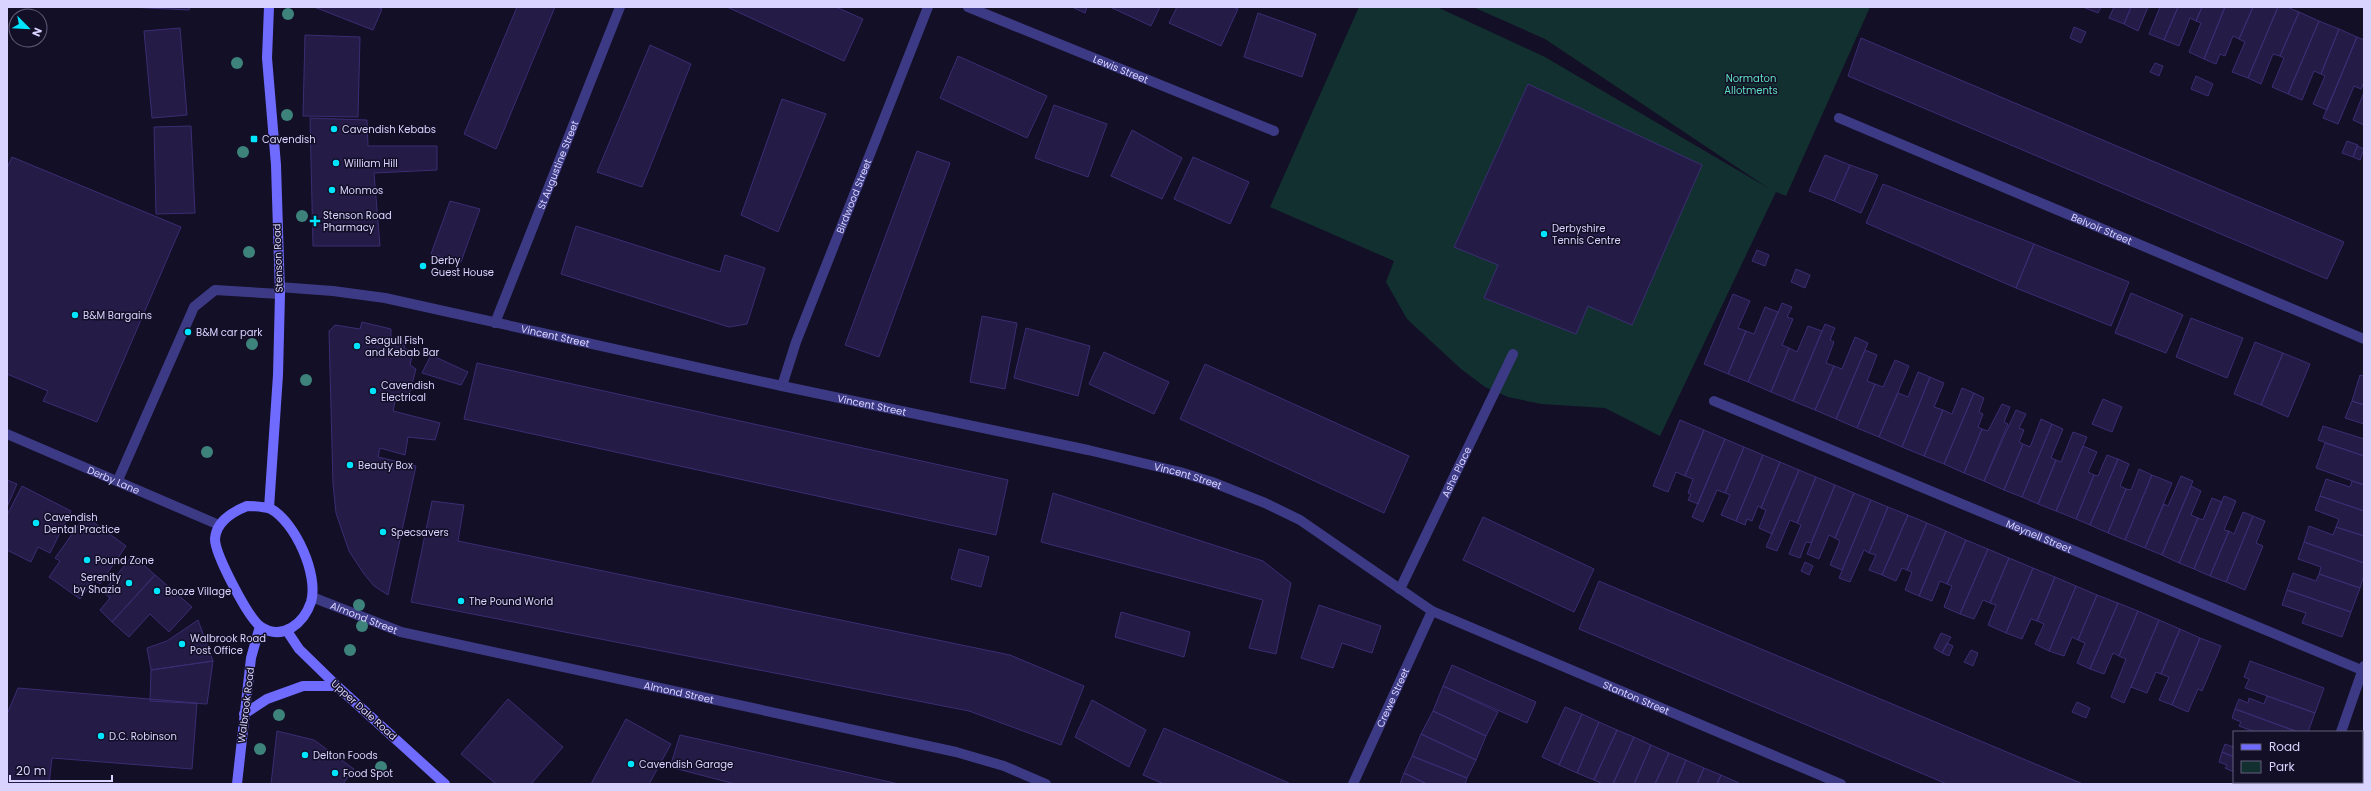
<svg xmlns="http://www.w3.org/2000/svg" width="2371" height="791" viewBox="0 0 2371 791" font-family="Poppins,sans-serif">
  <rect width="100%" height="100%" fill="#130f26"/>
  <path fill="#12302f" d="M 1359,7 L 1437,7 L 1545,57 L 1768,188 L 1545,39 L 1473,7 L 1870,7 L 1786,196 L 1776,192 L 1660,436 L 1605,408 L 1541,404 L 1508,397 L 1485,387 L 1461,369 L 1407,319 L 1386,282 L 1394,261 L 1270,207 Z"/>
  <path fill="#241b47" stroke="#3b2d73" d="M 128,7 L 190,7 L 189,10 Z
    M 314,7 L 377,7 L 382,9 L 373,30 Z
    M 517,7 L 555,7 L 496,149 L 464,134 Z
    M 727,7 L 836,7 L 863,19 L 844,61 Z
    M 1072,7 L 1087,7 L 1085,13 Z
    M 1110,7 L 1160,7 L 1151,26 Z
    M 1177,7 L 1233,7 L 1238,9 L 1221,46 L 1169,23 Z
    M 2083,7 L 2101,7 L 2098,13 Z
    M 2114,7 L 2131,7 L 2124,24 L 2109,18 Z
    M 2131,7 L 2148,7 L 2138,31 L 2124,24 Z
    M 2160,7 L 2178,7 L 2164,40 L 2149,34 Z
    M 2178,7 L 2202,7 L 2196,21 L 2190,18 L 2179,46 L 2164,40 Z
    M 2202,7 L 2225,7 L 2204,59 L 2189,52 L 2201,23 L 2196,21 Z
    M 2225,7 L 2253,7 L 2239,39 L 2233,36 L 2225,56 L 2220,54 L 2216,64 L 2204,59 Z
    M 2253,7 L 2278,7 L 2248,78 L 2232,72 L 2245,42 L 2239,39 Z
    M 2278,7 L 2287,7 L 2299,12 L 2280,56 L 2273,54 L 2261,84 L 2248,78 Z
    M 2299,12 L 2319,21 L 2288,94 L 2272,87 L 2284,58 L 2280,56 Z
    M 1258,13 L 1316,34 L 1302,77 L 1244,57 Z
    M 2319,21 L 2339,29 L 2321,74 L 2314,71 L 2302,100 L 2288,94 Z
    M 2074,27 L 2086,32 L 2081,43 L 2070,38 Z
    M 180,28 L 187,115 L 152,118 L 144,31 Z
    M 2339,29 L 2357,37 L 2327,110 L 2313,104 L 2325,76 L 2321,74 Z
    M 305,35 L 360,37 L 358,117 L 303,116 Z
    M 2357,37 L 2364,40 L 2364,82 L 2361,89 L 2354,86 L 2338,124 L 2323,118 Z
    M 1861,38 L 2344,242 L 2327,279 L 1848,76 Z
    M 650,45 L 691,64 L 642,187 L 597,172 Z
    M 958,56 L 1047,96 L 1027,138 L 940,98 Z
    M 2155,63 L 2163,66 L 2159,76 L 2150,72 Z
    M 2196,76 L 2213,84 L 2208,96 L 2191,89 Z
    M 1528,84 L 1702,165 L 1632,325 L 1588,306 L 1576,334 L 1484,298 L 1498,265 L 1454,247 Z
    M 2364,92 L 2364,125 L 2353,120 Z
    M 782,99 L 826,114 L 778,232 L 741,215 Z
    M 1054,105 L 1107,124 L 1088,177 L 1035,158 Z
    M 310,118 L 367,120 L 368,146 L 437,146 L 437,170 L 374,173 L 380,246 L 313,246 Z
    M 191,126 L 195,213 L 156,214 L 154,127 Z
    M 1132,130 L 1182,158 L 1162,199 L 1111,176 Z
    M 2347,141 L 2358,145 L 2353,157 L 2342,153 Z
    M 2357,146 L 2364,149 L 2360,160 L 2353,157 Z
    M 917,151 L 950,163 L 879,357 L 845,345 Z
    M 1825,155 L 1850,165 L 1834,201 L 1809,191 Z
    M 12,157 L 181,227 L 97,422 L 43,401 L 48,391 L 7,374 L 7,168 Z
    M 1193,157 L 1249,182 L 1230,224 L 1174,199 Z
    M 1850,165 L 1878,175 L 1861,213 L 1834,201 Z
    M 1883,184 L 2034,244 L 2016,288 L 1866,223 Z
    M 450,201 L 480,209 L 461,262 L 431,254 Z
    M 576,226 L 720,272 L 725,255 L 765,268 L 747,324 L 729,327 L 561,274 Z
    M 2034,244 L 2129,282 L 2111,326 L 2016,288 Z
    M 1757,250 L 1769,255 L 1765,266 L 1752,261 Z
    M 1796,269 L 1810,275 L 1805,288 L 1791,282 Z
    M 2131,293 L 2183,315 L 2166,353 L 2115,333 Z
    M 1733,294 L 1750,301 L 1738,328 L 1746,331 L 1728,374 L 1704,364 Z
    M 1782,303 L 1792,307 L 1787,317 L 1793,319 L 1782,345 L 1789,348 L 1771,392 L 1748,382 Z
    M 1765,307 L 1778,312 L 1748,382 L 1728,374 L 1746,331 L 1754,334 Z
    M 982,316 L 1017,323 L 1005,389 L 970,382 Z
    M 2191,318 L 2243,338 L 2227,378 L 2176,357 Z
    M 362,322 L 391,329 L 391,337 L 406,342 L 404,348 L 413,352 L 410,365 L 416,369 L 408,399 L 396,397 L 393,411 L 440,423 L 435,440 L 408,437 L 405,455 L 380,448 L 378,457 L 416,466 L 388,595 L 374,586 L 364,574 L 349,551 L 336,513 L 333,484 L 329,331 L 335,325 L 360,329 Z
    M 1825,324 L 1835,328 L 1830,340 L 1834,342 L 1826,363 L 1834,366 L 1815,410 L 1793,401 Z
    M 1808,326 L 1822,331 L 1793,401 L 1771,392 L 1789,348 L 1797,352 Z
    M 1026,328 L 1090,346 L 1078,396 L 1014,378 Z
    M 1855,337 L 1868,343 L 1836,419 L 1815,410 L 1834,366 L 1842,369 Z
    M 2255,342 L 2283,353 L 2261,405 L 2234,394 Z
    M 1865,350 L 1877,355 L 1867,381 L 1875,384 L 1857,428 L 1836,419 Z
    M 1104,352 L 1169,382 L 1154,414 L 1089,384 Z
    M 2283,353 L 2310,364 L 2288,417 L 2261,405 Z
    M 431,355 L 468,372 L 461,385 L 422,373 Z
    M 1895,360 L 1909,366 L 1879,437 L 1857,428 L 1875,384 L 1883,387 Z
    M 477,363 L 1008,480 L 996,535 L 464,419 Z
    M 1205,364 L 1409,456 L 1384,513 L 1180,419 Z
    M 1918,372 L 1930,377 L 1902,447 L 1879,437 L 1898,393 L 1908,397 Z
    M 2360,375 L 2364,376 L 2364,405 L 2352,401 Z
    M 1930,377 L 1944,383 L 1934,407 L 1943,410 L 1924,456 L 1902,447 Z
    M 1962,388 L 1974,393 L 1944,464 L 1924,456 L 1943,410 L 1952,414 Z
    M 1974,393 L 1984,398 L 1979,412 L 1983,414 L 1978,427 L 1982,429 L 1964,473 L 1944,464 Z
    M 2103,399 L 2122,407 L 2112,432 L 2092,424 Z
    M 2352,401 L 2364,405 L 2364,424 L 2345,418 Z
    M 2002,404 L 2010,407 L 2004,422 L 2008,424 L 1984,481 L 1964,473 L 1982,429 L 1988,431 Z
    M 2016,410 L 2026,414 L 2019,428 L 2024,430 L 2019,442 L 2023,444 L 2004,490 L 1984,481 Z
    M 2041,419 L 2052,424 L 2022,497 L 2004,490 L 2023,444 L 2030,447 Z
    M 1680,420 L 1704,430 L 1685,476 L 1676,472 L 1668,492 L 1653,486 Z
    M 2052,424 L 2063,429 L 2051,458 L 2056,460 L 2038,504 L 2022,497 Z
    M 2323,426 L 2364,439 L 2364,456 L 2318,440 Z
    M 1704,430 L 1725,439 L 1698,504 L 1688,500 L 1691,494 L 1688,493 L 1693,479 L 1685,476 Z
    M 2073,432 L 2087,437 L 2056,511 L 2038,504 L 2056,460 L 2061,462 Z
    M 1725,439 L 1744,447 L 1725,493 L 1717,490 L 1703,522 L 1692,517 Z
    M 2325,443 L 2364,456 L 2364,485 L 2316,468 Z
    M 2083,446 L 2097,452 L 2088,472 L 2094,475 L 2076,519 L 2056,511 Z
    M 1744,447 L 1763,455 L 1736,521 L 1721,515 L 1730,495 L 1725,493 Z
    M 1763,455 L 1780,462 L 1761,508 L 1758,506 L 1752,521 L 1747,519 L 1745,525 L 1736,521 Z
    M 2107,455 L 2118,459 L 2090,525 L 2076,519 L 2094,475 L 2098,476 Z
    M 2118,459 L 2129,464 L 2120,486 L 2126,489 L 2108,533 L 2090,525 Z
    M 1780,462 L 1799,470 L 1772,534 L 1759,528 L 1766,510 L 1761,508 Z
    M 2139,469 L 2152,475 L 2125,540 L 2108,533 L 2126,489 L 2131,490 Z
    M 1799,470 L 1816,477 L 1797,523 L 1790,520 L 1777,551 L 1766,547 Z
    M 2152,475 L 2172,483 L 2145,548 L 2125,540 Z
    M 2181,476 L 2193,481 L 2162,555 L 2145,548 L 2164,504 L 2168,506 Z
    M 1816,477 L 1835,485 L 1811,543 L 1806,542 L 1800,558 L 1789,554 L 1801,525 L 1797,523 Z
    M 2326,479 L 2350,487 L 2352,481 L 2364,485 L 2364,511 L 2320,496 Z
    M 7,480 L 17,484 L 7,507 Z
    M 1835,485 L 1854,493 L 1835,538 L 1829,535 L 1819,559 L 1807,554 Z
    M 22,486 L 71,511 L 50,553 L 38,547 L 31,562 L 7,550 L 7,515 Z
    M 2191,486 L 2201,491 L 2191,515 L 2198,518 L 2179,563 L 2162,555 Z
    M 1053,493 L 1263,561 L 1291,583 L 1276,654 L 1249,648 L 1263,600 L 1041,542 Z
    M 1854,493 L 1871,500 L 1842,570 L 1830,565 L 1840,541 L 1835,538 Z
    M 2224,496 L 2236,501 L 2224,530 L 2229,531 L 2210,576 L 2194,569 Z
    M 2320,496 L 2364,511 L 2364,536 L 2336,527 L 2339,519 L 2315,510 Z
    M 2212,498 L 2222,502 L 2194,569 L 2179,563 L 2198,518 L 2203,520 Z
    M 1871,500 L 1888,507 L 1869,553 L 1864,550 L 1850,582 L 1839,578 Z
    M 432,501 L 464,505 L 458,541 L 1010,655 L 1084,686 L 1061,745 L 969,711 L 411,602 Z
    M 1888,507 L 1908,515 L 1882,575 L 1869,570 L 1876,555 L 1869,553 Z
    M 2243,512 L 2253,516 L 2226,582 L 2210,576 L 2229,531 L 2234,534 Z
    M 1908,515 L 1927,523 L 1907,570 L 1902,568 L 1896,581 L 1882,575 Z
    M 85,516 L 126,546 L 100,584 L 94,580 L 80,599 L 49,577 L 60,561 L 55,558 Z
    M 2253,516 L 2265,521 L 2256,543 L 2263,546 L 2245,590 L 2226,582 Z
    M 1483,517 L 1594,569 L 1574,612 L 1463,560 Z
    M 1927,523 L 1946,531 L 1919,596 L 1905,590 L 1912,572 L 1907,570 Z
    M 2309,526 L 2333,535 L 2336,527 L 2364,536 L 2364,563 L 2304,542 Z
    M 1946,531 L 1966,540 L 1947,584 L 1940,581 L 1932,601 L 1919,596 Z
    M 1966,540 L 1988,549 L 1960,614 L 1944,607 L 1952,586 L 1947,584 Z
    M 2304,542 L 2364,563 L 2364,575 L 2360,588 L 2319,574 L 2321,567 L 2298,559 Z
    M 959,549 L 989,557 L 981,587 L 951,579 Z
    M 1988,549 L 2009,558 L 1990,603 L 1983,600 L 1974,619 L 1960,614 Z
    M 133,555 L 155,575 L 112,622 L 100,610 L 110,598 L 103,592 Z
    M 2009,558 L 2033,568 L 2006,633 L 1988,625 L 1996,605 L 1990,603 Z
    M 1805,562 L 1813,566 L 1809,575 L 1801,571 Z
    M 2033,568 L 2055,577 L 2037,621 L 2031,619 L 2022,639 L 2006,633 Z
    M 2293,573 L 2316,581 L 2319,574 L 2360,588 L 2351,612 L 2287,590 Z
    M 155,575 L 192,607 L 169,632 L 150,614 L 129,637 L 112,622 Z
    M 2055,577 L 2076,586 L 2049,651 L 2035,644 L 2044,624 L 2037,621 Z
    M 1599,581 L 2083,784 L 1947,784 L 1579,629 Z
    M 2076,586 L 2097,595 L 2078,640 L 2072,637 L 2064,656 L 2049,651 Z
    M 2287,590 L 2351,612 L 2342,637 L 2302,623 L 2306,613 L 2282,605 Z
    M 2097,595 L 2118,603 L 2090,669 L 2077,663 L 2085,643 L 2078,640 Z
    M 2118,603 L 2138,611 L 2119,656 L 2113,653 L 2104,674 L 2090,669 Z
    M 1319,605 L 1381,626 L 1372,653 L 1342,643 L 1333,668 L 1301,658 Z
    M 2138,611 L 2159,620 L 2124,703 L 2111,697 L 2126,659 L 2119,656 Z
    M 1121,612 L 1190,632 L 1184,657 L 1115,637 Z
    M 198,620 L 213,661 L 151,670 L 147,648 L 167,641 Z
    M 2159,620 L 2180,629 L 2161,674 L 2156,672 L 2147,693 L 2131,687 Z
    M 2180,629 L 2200,638 L 2172,705 L 2159,700 L 2169,677 L 2161,674 Z
    M 1941,633 L 1951,637 L 1942,653 L 1934,648 Z
    M 2200,638 L 2221,646 L 2202,691 L 2198,689 L 2188,712 L 2172,705 Z
    M 1947,643 L 1953,646 L 1949,656 L 1942,653 Z
    M 1971,650 L 1978,653 L 1973,666 L 1964,662 Z
    M 213,661 L 207,704 L 150,701 L 151,670 Z
    M 2250,661 L 2324,688 L 2315,713 L 2245,688 L 2249,679 L 2244,677 Z
    M 1452,665 L 1536,702 L 1527,723 L 1443,686 Z
    M 1443,686 L 1498,712 L 1486,736 L 1433,711 Z
    M 18,688 L 197,703 L 192,769 L 52,758 L 49,784 L 7,784 L 7,714 Z
    M 2267,696 L 2315,713 L 2308,732 L 2298,732 L 2235,709 L 2239,699 L 2248,703 L 2249,698 L 2264,704 Z
    M 508,699 L 563,747 L 531,784 L 496,784 L 461,754 Z
    M 1092,700 L 1146,730 L 1129,767 L 1075,737 Z
    M 2077,702 L 2090,708 L 2086,718 L 2072,712 Z
    M 1565,707 L 1582,714 L 1559,765 L 1542,757 Z
    M 2235,709 L 2298,732 L 2255,732 L 2239,726 L 2241,722 L 2232,718 Z
    M 1433,711 L 1486,736 L 1476,760 L 1421,734 Z
    M 1582,714 L 1599,722 L 1577,773 L 1559,765 Z
    M 626,719 L 671,744 L 649,784 L 591,784 Z
    M 1599,722 L 1617,730 L 1594,780 L 1577,773 Z
    M 1164,728 L 1291,784 L 1164,784 L 1143,775 Z
    M 1617,730 L 1634,737 L 1613,784 L 1603,784 L 1594,780 Z
    M 277,731 L 314,740 L 354,769 L 343,784 L 271,784 Z
    M 1421,734 L 1476,760 L 1467,778 L 1412,756 Z
    M 680,735 L 899,784 L 735,784 L 670,767 Z
    M 1634,737 L 1651,745 L 1634,784 L 1613,784 Z
    M 2234,743 L 2234,757 L 2222,752 L 2225,744 L 2233,747 Z
    M 1651,745 L 1669,753 L 1655,784 L 1634,784 Z
    M 2222,752 L 2234,757 L 2234,772 L 2225,768 L 2227,765 L 2219,762 Z
    M 1669,753 L 1686,760 L 1676,784 L 1655,784 Z
    M 1412,756 L 1467,778 L 1465,784 L 1427,784 L 1404,773 Z
    M 1686,760 L 1704,768 L 1697,784 L 1676,784 Z
    M 1704,768 L 1721,775 L 1717,784 L 1697,784 Z
    M 1404,773 L 1427,784 L 1400,784 Z
    M 1721,775 L 1739,783 L 1738,784 L 1717,784 Z
    M 2240,782 L 2290,782 L 2290,784 L 2245,784 Z"/>
  <g fill="none" stroke-linecap="round" stroke-linejoin="round">
    <path stroke="#3d3a85" stroke-width="10" d="M 118,480 L 194,307 L 215,290 L 280,294"/>
    <g stroke="#3d3a85" stroke-width="10">
      <path id="s1" d="M 968,7 L 1274,131"/>
      <path id="s2" d="M 1839,118 L 2364,339"/>
      <path id="s3" d="M 279,287 L 333,291 L 385,298 L 782,386 L 1088,450 L 1180,472 L 1212,482 L 1265,503 L 1300,520 L 1432,611 L 1841,784"/>
      <path id="s4" d="M 495,323 L 620,7"/>
      <path id="s5" d="M 782,386 L 796,342 L 928,7"/>
      <path id="s6" d="M 1714,401 L 2364,671"/>
      <path id="s7" d="M 7,434 L 219,525"/>
      <path id="s8" d="M 1400,589 L 1513,354"/>
      <path id="s9" d="M 312,597 L 401,632 L 956,752 L 1004,766 L 1046,784"/>
      <path d="M 2341,732 L 2364,666"/>
      <path id="s10" d="M 1353,784 L 1432,611"/>
      <path d="M 2323,784 L 2323,782"/>
    </g>
    <path stroke="#6f6bff" stroke-width="10" d="M 247,506 C 255,506 263,506 271,509 C 295,522 319,575 311,602 C 304,623 283,641 261,627 C 248,618 215,554 215,539 C 216,522 232,512 247,506 Z
      M 269,508 L 278,375 L 280,294 L 276,165 L 267,58 L 269,7
      M 287,631 L 299,649 L 337,686 L 445,784
      M 244,714 L 267,699 L 303,686 L 337,686
      M 237,784 L 251,658 L 260,626"/>
  </g>
  <g fill="#3d827b">
    <circle cx="288" cy="14" r="6"/>
    <circle cx="237" cy="63" r="6"/>
    <circle cx="287" cy="115" r="6"/>
    <circle cx="243" cy="152" r="6"/>
    <circle cx="302" cy="216" r="6"/>
    <circle cx="249" cy="252" r="6"/>
    <circle cx="252" cy="344" r="6"/>
    <circle cx="306" cy="380" r="6"/>
    <circle cx="207" cy="452" r="6"/>
    <circle cx="359" cy="605" r="6"/>
    <circle cx="362" cy="626" r="6"/>
    <circle cx="350" cy="650" r="6"/>
    <circle cx="279" cy="715" r="6"/>
    <circle cx="260" cy="749" r="6"/>
    <circle cx="381" cy="767" r="6"/>
  </g>
  <g fill="#00e5ff" stroke="#130f26" stroke-width="1.5">
    <circle cx="334" cy="129" r="4"/>
    <rect x="250" y="135" width="8" height="8" rx="2"/>
    <circle cx="336" cy="163" r="4"/>
    <circle cx="332" cy="190" r="4"/>
    <path d="M313 215h4v4h4v4h-4v4h-4v-4h-4v-4h4z"/>
    <circle cx="1544" cy="234" r="4"/>
    <circle cx="423" cy="266" r="4"/>
    <circle cx="75" cy="315" r="4"/>
    <circle cx="188" cy="332" r="4"/>
    <circle cx="357" cy="346" r="4"/>
    <circle cx="373" cy="391" r="4"/>
    <circle cx="350" cy="465" r="4"/>
    <circle cx="36" cy="523" r="4"/>
    <circle cx="383" cy="532" r="4"/>
    <circle cx="87" cy="560" r="4"/>
    <circle cx="129" cy="583" r="4"/>
    <circle cx="157" cy="591" r="4"/>
    <circle cx="461" cy="601" r="4"/>
    <circle cx="182" cy="644" r="4"/>
    <circle cx="101" cy="736" r="4"/>
    <circle cx="305" cy="755" r="4"/>
    <circle cx="631" cy="764" r="4"/>
    <circle cx="335" cy="773" r="4"/>
  </g>
  <g text-anchor="middle" dominant-baseline="central" stroke-width="3" stroke-linejoin="round" paint-order="stroke">
    <g font-size="10" fill="#d9d4ff" stroke="#130f26">
      <text stroke="none"><textPath href="#s1" startOffset="165">Lewis Street</textPath></text>
      <text stroke="none"><textPath href="#s4" startOffset="170">St Augustine Street</textPath></text>
      <text stroke="none"><textPath href="#s5" startOffset="203">Birdwood Street</textPath></text>
      <text stroke="none"><textPath href="#s2" startOffset="285">Belvoir Street</textPath></text>
      <text transform="translate(278 258) rotate(-92)">Stenson Road</text>
      <text stroke="none"><textPath href="#s3" startOffset="281">Vincent Street</textPath></text>
      <text stroke="none"><textPath href="#s3" startOffset="605">Vincent Street</textPath></text>
      <text stroke="none"><textPath href="#s8" startOffset="130">Ashe Place</textPath></text>
      <text stroke="none"><textPath href="#s3" startOffset="929">Vincent Street</textPath></text>
      <text stroke="none"><textPath href="#s7" startOffset="116">Derby Lane</textPath></text>
      <text stroke="none"><textPath href="#s6" startOffset="352">Meynell Street</textPath></text>
      <text stroke="none"><textPath href="#s9" startOffset="56">Almond Street</textPath></text>
      <text stroke="none"><textPath href="#s9" startOffset="380">Almond Street</textPath></text>
      <text stroke="none"><textPath href="#s10" startOffset="95">Crewe Street</textPath></text>
      <text stroke="none"><textPath href="#s3" startOffset="1432">Stanton Street</textPath></text>
      <text transform="translate(246 705) rotate(-83)">Walbrook Road</text>
      <text transform="translate(364 710) rotate(42)">Upper Dale Road</text>
    </g>
    <g font-size="10" fill="#5fe0c0" stroke="#130f26">
      <text x="1751" y="78">Normaton<tspan x="1751" dy="12">Allotments</tspan></text>
    </g>
    <g font-size="10" fill="#d9d4ff" stroke="#130f26" text-anchor="start">
      <text x="342" y="129">Cavendish Kebabs</text>
      <text x="262" y="139">Cavendish</text>
      <text x="344" y="163">William Hill</text>
      <text x="340" y="190">Monmos</text>
      <text x="323" y="215">Stenson Road<tspan x="323" dy="12">Pharmacy</tspan></text>
      <text x="1552" y="228">Derbyshire<tspan x="1552" dy="12">Tennis Centre</tspan></text>
      <text x="431" y="260">Derby<tspan x="431" dy="12">Guest House</tspan></text>
      <text x="83" y="315">B&amp;M Bargains</text>
      <text x="196" y="332">B&amp;M car park</text>
      <text x="365" y="340">Seagull Fish<tspan x="365" dy="12">and Kebab Bar</tspan></text>
      <text x="381" y="385">Cavendish<tspan x="381" dy="12">Electrical</tspan></text>
      <text x="358" y="465">Beauty Box</text>
      <text x="44" y="517">Cavendish<tspan x="44" dy="12">Dental Practice</tspan></text>
      <text x="391" y="532">Specsavers</text>
      <text x="95" y="560">Pound Zone</text>
      <text x="121" y="577" text-anchor="end">Serenity<tspan x="121" dy="12">by Shazia</tspan></text>
      <text x="165" y="591">Booze Village</text>
      <text x="469" y="601">The Pound World</text>
      <text x="190" y="638">Walbrook Road<tspan x="190" dy="12">Post Office</tspan></text>
      <text x="109" y="736">D.C. Robinson</text>
      <text x="313" y="755">Delton Foods</text>
      <text x="639" y="764">Cavendish Garage</text>
      <text x="343" y="773">Food Spot</text>
    </g>
  </g>
  <rect width="2371" height="791" fill="none" stroke="#d9d4ff" stroke-width="16"/>
  <rect x="2233" y="731" width="130" height="52" fill="#130f26" stroke="#625e7d"/>
  <rect x="2241" y="744" width="20" height="6" fill="#6f6bff" stroke="#625e7d"/>
  <text x="2269" y="751" font-size="12" fill="#d9d4ff">Road</text>
  <rect x="2241" y="761" width="20" height="12" fill="#12302f" stroke="#625e7d"/>
  <text x="2269" y="771" font-size="12" fill="#d9d4ff">Park</text>
  <g transform="translate(28 28) rotate(114)"><circle r="19" fill="#130f26" stroke="#625e7d"/>
  <path d="M0-3L7 15L0 10L-7 15Z" fill="#00e5ff"/>
  <text y="-6" font-size="11" font-weight="bold" text-anchor="middle" fill="#d9d4ff">N</text>
  </g>
  <path d="M10 775v6h102v-6" fill="none" stroke="#d9d4ff" stroke-width="2"/>
  <text x="16" y="775" font-size="12" fill="#d9d4ff" stroke="#130f26" stroke-width="3" paint-order="stroke">20 m</text>
</svg>
